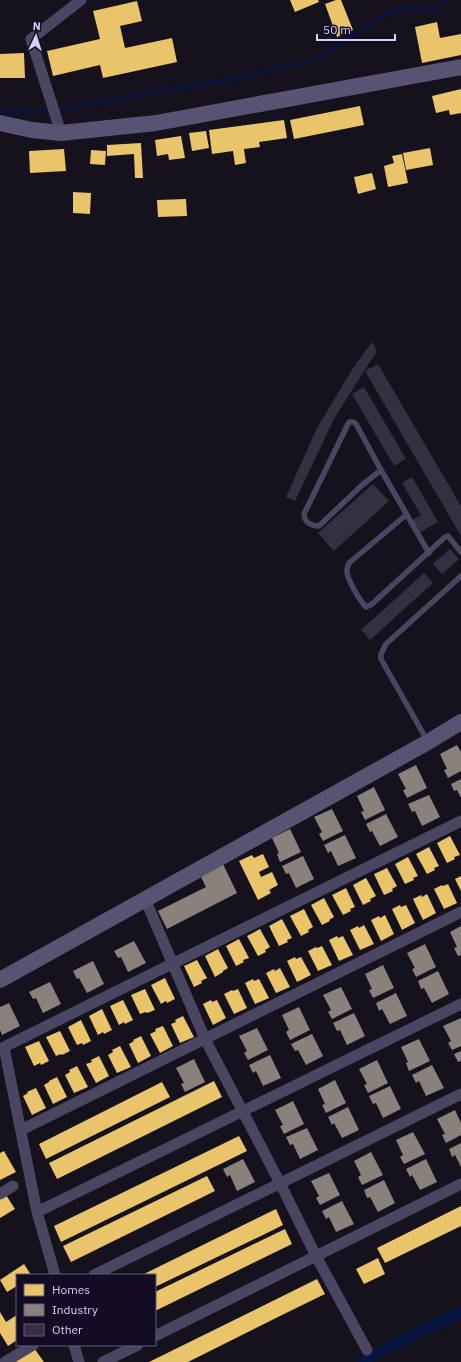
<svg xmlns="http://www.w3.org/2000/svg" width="461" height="1362" viewBox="0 0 461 1362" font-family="'IBM Plex Sans',sans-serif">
  <rect width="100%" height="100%" fill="#15121e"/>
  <path fill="#e9c46a" d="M 290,0 L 318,0 L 319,2 L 295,12 Z
    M 336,0 L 341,0 L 353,30 L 337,37 L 325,4 Z
    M 137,1 L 142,21 L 120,26 L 125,48 L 172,38 L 177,62 L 103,78 L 100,65 L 53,76 L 47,51 L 100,39 L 93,11 Z
    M 437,22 L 440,38 L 461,34 L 461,55 L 422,63 L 415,27 Z
    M 24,53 L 25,78 L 0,78 L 0,54 Z
    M 461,89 L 461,113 L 450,115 L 449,110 L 436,113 L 432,96 Z
    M 360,106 L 364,125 L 294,139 L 290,120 Z
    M 284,120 L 287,138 L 259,142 L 260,147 L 244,149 L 246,163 L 235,165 L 233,151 L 212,154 L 209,130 Z
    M 206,131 L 209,148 L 192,151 L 189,133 Z
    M 181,136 L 185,158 L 169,160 L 168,154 L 157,156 L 155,140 Z
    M 141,143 L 143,178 L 135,178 L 134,154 L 107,156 L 107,145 Z
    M 430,148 L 433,165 L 406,170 L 403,153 Z
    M 64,149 L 66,171 L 30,173 L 29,151 Z
    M 91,150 L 106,151 L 105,165 L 90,164 Z
    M 402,154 L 408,183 L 388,187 L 384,166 L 394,163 L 392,156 Z
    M 372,173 L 376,189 L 358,194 L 354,177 Z
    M 73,192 L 91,193 L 90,214 L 73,213 Z
    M 186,199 L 187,216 L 158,217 L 157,200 Z
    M 450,836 L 460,855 L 454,857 L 455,859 L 447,863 L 437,843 Z
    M 429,847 L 439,866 L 434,868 L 435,870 L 427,874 L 416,854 Z
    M 263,854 L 269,867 L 259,872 L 261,877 L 272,872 L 278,885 L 269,890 L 271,893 L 258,900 L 239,861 L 252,855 L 254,858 Z
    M 408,857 L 418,876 L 413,878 L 414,880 L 405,884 L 395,864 Z
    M 387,868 L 397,886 L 392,889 L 393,891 L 384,895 L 374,874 Z
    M 461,876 L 461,891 L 455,879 Z
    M 366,878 L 376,896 L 370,899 L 371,901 L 363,905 L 353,885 Z
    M 448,884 L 457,903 L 444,909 L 434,889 L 442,885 L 443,886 Z
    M 346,888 L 355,907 L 350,909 L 351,911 L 343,915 L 332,895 Z
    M 427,894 L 436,913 L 423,920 L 413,899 L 421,895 L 422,897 Z
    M 324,898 L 334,917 L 329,920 L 330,921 L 322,925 L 311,905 Z
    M 400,905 L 401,907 L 406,905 L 415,923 L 402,930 L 392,909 Z
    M 304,909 L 313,927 L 308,930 L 309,932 L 301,936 L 290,916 Z
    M 385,915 L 394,934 L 381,941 L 371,920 L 379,916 L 380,918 Z
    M 282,919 L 292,938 L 287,940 L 288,942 L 279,946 L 269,926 Z
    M 364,925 L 374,944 L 360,950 L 350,930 L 358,926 L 359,928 Z
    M 260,929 L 270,947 L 265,950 L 266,952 L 258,956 L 247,936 Z
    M 337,936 L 338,938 L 343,936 L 353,955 L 339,961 L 329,940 Z
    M 239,939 L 249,958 L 243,960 L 244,962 L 236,966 L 226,946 Z
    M 322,946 L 332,965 L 318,971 L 308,951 L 316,947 L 317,948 Z
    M 218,949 L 228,968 L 223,971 L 223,972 L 215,977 L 205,956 Z
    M 295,957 L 296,959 L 301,957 L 311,975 L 297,982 L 287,961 Z
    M 197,960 L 207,978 L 201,981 L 202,983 L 194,987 L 184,966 Z
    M 280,968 L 290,987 L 276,993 L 266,973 L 274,969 L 275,971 Z
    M 165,978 L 175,999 L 167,1003 L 166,1001 L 161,1004 L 151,985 Z
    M 253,979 L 254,981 L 259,979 L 269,998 L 255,1004 L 245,983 Z
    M 145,989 L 155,1010 L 147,1013 L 146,1012 L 140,1014 L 131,995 Z
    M 238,989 L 247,1008 L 234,1014 L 224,994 L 232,990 L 233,991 Z
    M 123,1000 L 133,1020 L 125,1024 L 124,1022 L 119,1025 L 110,1006 Z
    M 211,1000 L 212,1002 L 217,1000 L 226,1018 L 213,1025 L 203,1004 Z
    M 102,1009 L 112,1030 L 104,1034 L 103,1032 L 98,1035 L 89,1016 Z
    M 183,1016 L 194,1037 L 180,1043 L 171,1024 L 176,1022 L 175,1020 Z
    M 81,1020 L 91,1041 L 83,1045 L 82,1043 L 77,1045 L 68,1027 Z
    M 163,1026 L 173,1046 L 160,1053 L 150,1034 L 156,1031 L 155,1029 Z
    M 60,1031 L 70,1051 L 62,1055 L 61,1054 L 56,1056 L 46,1037 Z
    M 141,1036 L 151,1056 L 138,1063 L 129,1044 L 134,1041 L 133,1040 Z
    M 39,1041 L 49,1061 L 41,1065 L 40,1063 L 34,1066 L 25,1047 Z
    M 120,1046 L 131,1067 L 117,1073 L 108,1055 L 113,1052 L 112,1050 Z
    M 99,1056 L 109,1076 L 96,1083 L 86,1064 L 92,1062 L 91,1060 Z
    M 77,1066 L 88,1087 L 74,1093 L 65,1075 L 70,1072 L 69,1070 Z
    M 57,1077 L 67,1097 L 53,1104 L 44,1085 L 49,1082 L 49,1081 Z
    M 214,1081 L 222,1097 L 57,1179 L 49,1163 Z
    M 162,1082 L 170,1097 L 46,1159 L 39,1144 Z
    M 36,1088 L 46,1108 L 32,1115 L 23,1096 L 28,1093 L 27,1092 Z
    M 239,1136 L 247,1151 L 61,1242 L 54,1226 Z
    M 4,1151 L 16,1172 L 0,1180 L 0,1153 Z
    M 207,1176 L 215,1191 L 71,1262 L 63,1246 Z
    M 6,1195 L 15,1209 L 0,1218 L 0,1199 Z
    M 461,1206 L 461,1226 L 385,1263 L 377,1248 Z
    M 276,1209 L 283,1225 L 263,1235 L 155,1287 L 155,1275 L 142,1275 Z
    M 285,1229 L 292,1244 L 155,1311 L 155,1292 Z
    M 378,1258 L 385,1274 L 364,1284 L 356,1269 Z
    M 24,1264 L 31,1275 L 17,1275 L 17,1286 L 7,1292 L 0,1280 Z
    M 317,1279 L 325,1294 L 282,1315 L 188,1362 L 149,1362 Z
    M 0,1312 L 6,1322 L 17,1315 L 17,1340 L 8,1346 L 0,1333 Z
    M 34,1348 L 44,1362 L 12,1362 Z"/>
  <path fill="#8a817c" d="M 457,745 L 461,752 L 461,771 L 448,778 L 444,770 L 447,769 L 440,754 Z
    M 416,765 L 427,788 L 407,798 L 403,790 L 406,789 L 398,774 Z
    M 461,779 L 461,798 L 457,790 L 454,791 L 451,784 Z
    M 374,787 L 385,810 L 365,820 L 361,812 L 364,811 L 357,796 Z
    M 429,795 L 440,817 L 422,826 L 415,811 L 412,812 L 408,804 Z
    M 332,809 L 343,831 L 323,841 L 319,834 L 322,832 L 314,817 Z
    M 386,814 L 398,837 L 380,846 L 372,831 L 370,832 L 366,824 Z
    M 290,829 L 301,852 L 280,862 L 277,854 L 279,853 L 272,838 Z
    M 345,835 L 356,858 L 338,866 L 331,851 L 328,853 L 324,845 Z
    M 303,856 L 314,879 L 296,888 L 289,873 L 286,874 L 282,866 Z
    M 223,864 L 237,893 L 167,929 L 158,911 L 206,887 L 200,875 Z
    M 461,926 L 461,955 L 458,956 L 454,948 L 457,947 L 450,932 Z
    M 134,941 L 146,963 L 128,972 L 121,957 L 118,958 L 114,951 Z
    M 425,944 L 436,967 L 416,977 L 412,969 L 415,968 L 407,953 Z
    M 93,961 L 104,984 L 87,993 L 79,978 L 77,979 L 73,971 Z
    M 383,965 L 394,988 L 373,998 L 369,990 L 372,989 L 365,974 Z
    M 438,971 L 449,994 L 432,1003 L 424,988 L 421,989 L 418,981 Z
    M 50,982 L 61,1004 L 43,1013 L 36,998 L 33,999 L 29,992 Z
    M 341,987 L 352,1009 L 332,1019 L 328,1012 L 331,1010 L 323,995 Z
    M 396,993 L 407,1016 L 390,1024 L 382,1009 L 379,1011 L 376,1003 Z
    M 9,1003 L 20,1026 L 2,1035 L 0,1030 L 0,1007 Z
    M 299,1007 L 310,1030 L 290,1040 L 286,1032 L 289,1030 L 282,1015 Z
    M 354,1013 L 365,1036 L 347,1045 L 340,1030 L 337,1031 L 333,1023 Z
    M 461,1018 L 461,1046 L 452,1050 L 448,1043 L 451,1041 L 443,1026 Z
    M 257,1028 L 268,1050 L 248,1060 L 244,1053 L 247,1051 L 239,1036 Z
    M 312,1034 L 323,1056 L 306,1065 L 298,1050 L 295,1051 L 291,1044 Z
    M 419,1039 L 430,1061 L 409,1071 L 406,1063 L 408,1062 L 401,1047 Z
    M 461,1051 L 461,1061 L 458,1062 L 454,1054 Z
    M 270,1055 L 281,1078 L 263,1086 L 256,1071 L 253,1073 L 249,1065 Z
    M 194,1059 L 205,1082 L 185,1092 L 181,1084 L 184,1083 L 176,1068 Z
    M 377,1060 L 388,1083 L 368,1093 L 364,1085 L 367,1084 L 359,1069 Z
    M 432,1065 L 444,1088 L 426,1096 L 419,1081 L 416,1083 L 412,1075 Z
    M 335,1080 L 346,1103 L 326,1113 L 322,1105 L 325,1104 L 318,1089 Z
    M 390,1086 L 401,1109 L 383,1118 L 376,1103 L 373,1104 L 369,1096 Z
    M 293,1101 L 304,1124 L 284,1134 L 280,1126 L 283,1125 L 275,1110 Z
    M 348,1107 L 359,1130 L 342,1138 L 334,1123 L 332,1125 L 328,1117 Z
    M 455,1110 L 461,1123 L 461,1135 L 446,1143 L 442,1135 L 445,1134 L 437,1119 Z
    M 307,1128 L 318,1150 L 300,1159 L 293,1144 L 290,1145 L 286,1137 Z
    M 413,1132 L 425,1154 L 404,1164 L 400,1157 L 403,1155 L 396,1140 Z
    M 461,1143 L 461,1167 L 455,1155 L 452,1157 L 449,1149 Z
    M 371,1152 L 383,1175 L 362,1185 L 358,1177 L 361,1175 L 354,1161 Z
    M 243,1159 L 255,1182 L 237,1191 L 230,1175 L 227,1177 L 223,1169 Z
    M 426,1159 L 437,1182 L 420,1190 L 412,1175 L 410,1177 L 406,1169 Z
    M 329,1173 L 340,1195 L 320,1205 L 316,1198 L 319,1196 L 311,1181 Z
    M 384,1180 L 395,1203 L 378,1212 L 370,1197 L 367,1198 L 364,1190 Z
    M 342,1201 L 354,1224 L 336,1232 L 329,1217 L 326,1219 L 322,1211 Z"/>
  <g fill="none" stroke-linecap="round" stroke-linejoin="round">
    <path stroke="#061441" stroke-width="3" d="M 57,110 L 232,79 L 317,60 L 387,13 L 407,9 L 430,11 L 441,6 L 444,0
      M 0,112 L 51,111"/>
    <path stroke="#061441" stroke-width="11" d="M 362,1362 L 390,1347 L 461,1312"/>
  </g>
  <path fill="#342f41" d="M 372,342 L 377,352 L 371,360 L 334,419 L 295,501 L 286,497 L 317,428 L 353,368 Z
    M 378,364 L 461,506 L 461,536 L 365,371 Z
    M 364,387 L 406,459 L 394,466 L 352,394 Z
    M 412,477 L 438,522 L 419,533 L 412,520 L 421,515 L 402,483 Z
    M 373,484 L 389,501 L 334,551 L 318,533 Z
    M 450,549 L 459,559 L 442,574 L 433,564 Z
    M 424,573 L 433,583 L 370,640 L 361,630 Z"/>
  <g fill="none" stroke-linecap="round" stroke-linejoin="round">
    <path stroke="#4a4561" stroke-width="5.5" d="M 349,422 L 353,422 L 356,424 L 381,470 L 361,486 L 319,526 C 311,526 304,522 304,514 Z
      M 381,470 L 429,553
      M 406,515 L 349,563 C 348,566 347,567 347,570 C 346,578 360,601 366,607 L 372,604 L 445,537 L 448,536 L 461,552
      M 428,742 L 381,659 L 381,654 L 386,644 L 461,576"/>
    <path stroke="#4a4561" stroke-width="11" d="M 61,133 L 31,39 L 81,0
      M 145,899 L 205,1039 L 280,1183 L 316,1256 L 367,1350
      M 21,1130 L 461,912
      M 0,1194 L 13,1186
      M 37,1212 L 461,1004
      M 55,1275 L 37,1212 L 4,1047 L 461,821
      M 94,1275 L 461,1094
      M 155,1336 L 461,1184
      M 74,1345 L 79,1362
      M 5,1362 L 33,1345
      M 103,1362 L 138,1345"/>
    <path stroke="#575372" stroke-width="16" d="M 0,123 L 32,130 L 61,133 L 156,123 L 461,67
      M 0,980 L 428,742 L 461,722"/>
  </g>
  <rect x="16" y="1274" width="140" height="72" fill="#130c24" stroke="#635a7c"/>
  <rect x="24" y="1284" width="20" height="12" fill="#e9c46a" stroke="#635a7c"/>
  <text x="52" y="1294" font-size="12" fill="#dacfff">Homes</text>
  <rect x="24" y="1304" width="20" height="12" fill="#8a817c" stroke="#635a7c"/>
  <text x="52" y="1314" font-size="12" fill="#dacfff">Industry</text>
  <rect x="24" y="1324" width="20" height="12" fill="#342f41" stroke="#635a7c"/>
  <text x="52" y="1334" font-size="12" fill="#dacfff">Other</text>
  <g transform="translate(36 36) rotate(4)" stroke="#130c24" stroke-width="3" paint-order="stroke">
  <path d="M0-3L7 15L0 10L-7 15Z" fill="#dacfff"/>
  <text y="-6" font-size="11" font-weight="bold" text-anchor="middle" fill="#dacfff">N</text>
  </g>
  <path d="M317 34v6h78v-6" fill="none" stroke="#dacfff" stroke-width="2"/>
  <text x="323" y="34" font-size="12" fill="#dacfff" stroke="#130c24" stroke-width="3" paint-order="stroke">50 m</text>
</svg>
